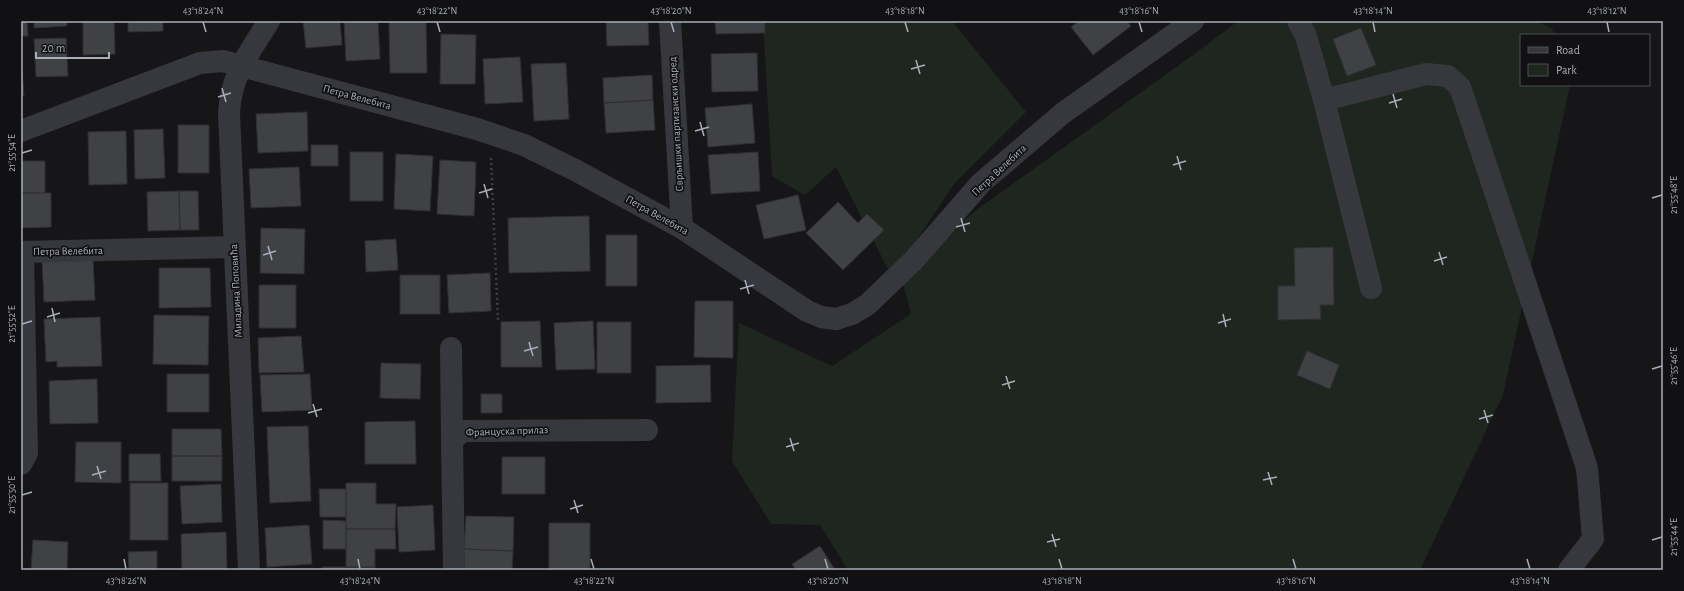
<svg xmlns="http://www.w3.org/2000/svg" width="1684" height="591" viewBox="0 0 1684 591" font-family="'Alegreya Sans',sans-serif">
  <rect width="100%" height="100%" fill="#161618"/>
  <path fill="#1e261f" d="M 763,21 L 952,21 L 1026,112 L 954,184 L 892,277 L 836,167 L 805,195 L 772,176 Z
    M 1238,21 L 1536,21 L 1550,28 L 1557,35 L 1521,35 L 1521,85 L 1570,85 L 1503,395 L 1420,570 L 848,570 L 820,525 L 771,524 L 732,461 L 739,323 L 832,366 L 911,314 L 902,280 L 943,239 L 976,210 L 1197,52 Z"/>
  <path fill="#404145" stroke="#303034" d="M 21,21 L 27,21 L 28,36 L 21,36 Z
    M 34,21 L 67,21 L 67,26 L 34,28 Z
    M 83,21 L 114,21 L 115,54 L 83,55 Z
    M 128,21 L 163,21 L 163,31 L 128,32 Z
    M 303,21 L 340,21 L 342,45 L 306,48 Z
    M 344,21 L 378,21 L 380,59 L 346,61 Z
    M 606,21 L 648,21 L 649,45 L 607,46 Z
    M 715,21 L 765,21 L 765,33 L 716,34 Z
    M 1079,21 L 1127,21 L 1131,26 L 1093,55 L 1071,27 Z
    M 389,22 L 426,22 L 427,73 L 390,73 Z
    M 1361,28 L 1376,65 L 1347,76 L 1333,39 Z
    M 441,34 L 476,35 L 475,84 L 440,84 Z
    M 66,38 L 68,76 L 36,77 L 34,39 Z
    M 757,53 L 758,91 L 712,92 L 711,54 Z
    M 21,57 L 24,96 L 21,96 Z
    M 520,57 L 523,102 L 485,104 L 483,59 Z
    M 566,63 L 569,119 L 534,121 L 531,64 Z
    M 652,75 L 653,100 L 604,103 L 603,78 Z
    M 653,100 L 655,130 L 606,133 L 604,103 Z
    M 752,104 L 755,143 L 708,147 L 705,108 Z
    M 307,112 L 308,151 L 258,153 L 256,114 Z
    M 178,125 L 209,125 L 209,173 L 178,173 Z
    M 163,129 L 165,178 L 135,179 L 134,130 Z
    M 126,131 L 127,184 L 89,185 L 88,132 Z
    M 311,145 L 338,145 L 338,166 L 311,166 Z
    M 350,152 L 383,152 L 383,201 L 350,201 Z
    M 758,152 L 760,191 L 711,194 L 708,155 Z
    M 396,154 L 433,156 L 430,211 L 394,209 Z
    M 440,160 L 476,162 L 474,216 L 437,214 Z
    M 21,161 L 45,161 L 45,193 L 21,193 Z
    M 299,167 L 301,206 L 251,208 L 249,169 Z
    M 179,191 L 198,191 L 199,230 L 180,230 Z
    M 179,191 L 180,230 L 148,231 L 147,192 Z
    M 21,193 L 51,193 L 51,227 L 21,228 Z
    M 798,195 L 806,230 L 764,239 L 756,205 Z
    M 838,202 L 858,223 L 867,214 L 884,230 L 843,270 L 806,233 Z
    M 589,216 L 590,271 L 509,273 L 508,218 Z
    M 261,228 L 305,229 L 304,274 L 260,273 Z
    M 606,235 L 637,235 L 637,286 L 606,286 Z
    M 396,239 L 398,270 L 366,272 L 365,241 Z
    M 1333,247 L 1334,305 L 1320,305 L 1321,319 L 1278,320 L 1278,286 L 1295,286 L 1294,248 Z
    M 93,259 L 95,300 L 44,302 L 42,261 Z
    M 159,268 L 210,268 L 211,307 L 159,308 Z
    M 490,273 L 491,311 L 449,313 L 447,275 Z
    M 400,275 L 440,275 L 440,314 L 400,314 Z
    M 259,285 L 296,285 L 296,328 L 259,328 Z
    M 695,301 L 733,301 L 733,358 L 694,357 Z
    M 154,315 L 209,316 L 208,365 L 153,364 Z
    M 100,317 L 102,366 L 57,367 L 57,361 L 46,362 L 44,319 Z
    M 540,321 L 542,367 L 501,367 L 501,322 Z
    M 593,321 L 595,369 L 556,370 L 554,323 Z
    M 597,322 L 631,322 L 631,373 L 597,373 Z
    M 301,336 L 304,372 L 259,373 L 258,338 Z
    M 1307,351 L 1339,365 L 1330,389 L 1297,375 Z
    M 381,363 L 421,364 L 420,399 L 380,398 Z
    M 710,365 L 711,402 L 656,403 L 656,366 Z
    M 167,374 L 209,374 L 209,412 L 167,412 Z
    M 310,374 L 312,410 L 262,412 L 260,375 Z
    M 97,379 L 98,423 L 50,424 L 49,381 Z
    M 481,394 L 502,394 L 502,413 L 481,413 Z
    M 415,421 L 416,464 L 365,464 L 365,422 Z
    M 308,426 L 311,501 L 270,503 L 267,427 Z
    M 172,429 L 221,429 L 222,456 L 172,456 Z
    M 76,442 L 121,442 L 121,483 L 75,482 Z
    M 129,454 L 160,454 L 161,481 L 129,481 Z
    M 172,456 L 222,456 L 222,481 L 172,481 Z
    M 502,457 L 545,457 L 545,494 L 502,494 Z
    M 130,483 L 168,483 L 168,540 L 130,540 Z
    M 346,483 L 376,483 L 376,504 L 396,504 L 395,529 L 346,529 Z
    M 221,484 L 222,522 L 182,524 L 180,486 Z
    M 319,489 L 346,489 L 346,517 L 320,517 Z
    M 433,505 L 435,550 L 399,552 L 397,507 Z
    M 466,516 L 514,517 L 513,551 L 464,549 Z
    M 323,520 L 346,521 L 346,549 L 323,549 Z
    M 549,523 L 590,523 L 590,570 L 549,570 Z
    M 309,525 L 312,564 L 267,567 L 265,528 Z
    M 346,529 L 395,529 L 396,549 L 375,549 L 375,567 L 346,567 Z
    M 226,532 L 227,570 L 182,570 L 181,534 Z
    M 33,540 L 68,542 L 67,570 L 31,570 Z
    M 820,546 L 835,570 L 796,570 L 792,564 Z
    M 464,549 L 513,551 L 512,570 L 464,570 Z
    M 157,551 L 157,570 L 129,570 L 128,552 Z
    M 322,567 L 346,567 L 346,570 L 322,570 Z
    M 346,567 L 375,567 L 375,570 L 346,570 Z"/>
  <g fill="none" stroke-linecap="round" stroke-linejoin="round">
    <path stroke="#3d3f44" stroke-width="2.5" stroke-dasharray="2 3" stroke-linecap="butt" d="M 491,158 L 498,320"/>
    <path stroke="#37383d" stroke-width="22" d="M 670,21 L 682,228
      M 1298,21 L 1306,36 L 1324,100 L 1371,288
      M 1324,100 L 1426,74 L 1448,76 L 1460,87 L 1587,468 L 1593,539 L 1569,570
      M 21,131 L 200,63 L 223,61 L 477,129 L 524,145 L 575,170 L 682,228 L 807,311 L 821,317 L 836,319 L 852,314 L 867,305 L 914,260 L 981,183 L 1063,113 L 1193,21
      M 21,252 L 234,247
      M 451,348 L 452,440
      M 21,464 L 27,453 L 23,252
      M 249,570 L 229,114 C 231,73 249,54 269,21
      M 454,570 L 452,440 L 463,431 L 647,430"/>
  </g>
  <path fill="none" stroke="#a8adb8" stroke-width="1.5" d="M 203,22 L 206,32M 437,22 L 440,32M 671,22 L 674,32M 905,22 L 908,32M 1139,22 L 1142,32M 1373,22 L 1375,32M 1607,22 L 1609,32M 916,60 L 920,74M 911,69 L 925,65M 222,88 L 226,102M 1393,94 L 1397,108M 218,97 L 231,93M 1389,103 L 1402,99M 700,122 L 704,136M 695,131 L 709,127M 22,153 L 32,150M 1177,156 L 1181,170M 1173,165 L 1186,161M 484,184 L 488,198M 479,193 L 492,189M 1652,198 L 1662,195M 961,218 L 965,232M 956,227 L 970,223M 268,246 L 272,260M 1439,252 L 1443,265M 263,255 L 276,251M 1434,261 L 1447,257M 745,280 L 749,294M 740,289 L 754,285M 52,308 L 55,322M 1223,314 L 1226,327M 47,317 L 60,313M 1218,323 L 1231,319M 22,324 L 32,321M 529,342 L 533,356M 524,351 L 538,347M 1652,369 L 1662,366M 1006,376 L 1010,389M 1002,385 L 1015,381M 313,404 L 317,417M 1484,410 L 1488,423M 308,413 L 322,409M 1479,419 L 1493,415M 790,438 L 794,451M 786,447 L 799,443M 97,466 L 101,479M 1268,472 L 1272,485M 92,475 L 106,471M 1263,480 L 1277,477M 22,495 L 32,492M 574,500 L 578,513M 570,509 L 583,505M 1052,534 L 1056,547M 1652,540 L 1662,537M 1047,542 L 1060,539M 124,559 L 126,569M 358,559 L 360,569M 591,559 L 594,569M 825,559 L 828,569M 1059,559 L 1062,569M 1293,559 L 1296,569M 1527,559 L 1530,569"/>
  <g text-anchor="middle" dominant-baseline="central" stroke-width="3.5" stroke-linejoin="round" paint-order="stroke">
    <g font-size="11" fill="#a8adb8" stroke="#111113">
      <text transform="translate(357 97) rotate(15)">Петра Велебита</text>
      <text transform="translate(676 124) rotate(-93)">Сврљишки партизански одред</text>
      <text transform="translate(999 170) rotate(-43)">Петра Велебита</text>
      <text transform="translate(657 215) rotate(29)">Петра Велебита</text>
      <text transform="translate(68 251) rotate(-1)">Петра Велебита</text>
      <text transform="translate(236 291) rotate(-93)">Миладина Поповића</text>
      <text transform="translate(507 431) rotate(-2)">Француска прилаз</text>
    </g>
  </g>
  <rect width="1684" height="591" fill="none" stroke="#111113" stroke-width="44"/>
  <rect x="1520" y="34" width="130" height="52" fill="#111113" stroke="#4d4f55"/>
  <rect x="1528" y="47" width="20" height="6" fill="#37383d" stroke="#4d4f55"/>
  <text x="1556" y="54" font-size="12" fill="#a8adb8">Road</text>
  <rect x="1528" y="64" width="20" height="12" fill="#1e261f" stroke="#4d4f55"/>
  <text x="1556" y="74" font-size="12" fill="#a8adb8">Park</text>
  <path d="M36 52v6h73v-6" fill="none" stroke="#a8adb8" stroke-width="2"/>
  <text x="42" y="52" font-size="12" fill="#a8adb8" stroke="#111113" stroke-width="3" paint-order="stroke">20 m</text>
  <rect x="22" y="22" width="1640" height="547" fill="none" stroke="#a8adb8" stroke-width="1.5"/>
  <g font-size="10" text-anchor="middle" fill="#a8adb8">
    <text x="203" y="14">43°18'24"N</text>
    <text x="437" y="14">43°18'22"N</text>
    <text x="671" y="14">43°18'20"N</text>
    <text x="905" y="14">43°18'18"N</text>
    <text x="1139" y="14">43°18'16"N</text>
    <text x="1373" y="14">43°18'14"N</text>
    <text x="1607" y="14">43°18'12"N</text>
    <text transform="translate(11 153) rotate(-90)" y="4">21°55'54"E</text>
    <text transform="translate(1673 195) rotate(-90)" y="4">21°55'48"E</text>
    <text transform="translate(11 324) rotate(-90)" y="4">21°55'52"E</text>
    <text transform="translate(1673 366) rotate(-90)" y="4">21°55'46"E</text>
    <text transform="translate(11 495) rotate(-90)" y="4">21°55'50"E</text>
    <text transform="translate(1673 537) rotate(-90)" y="4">21°55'44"E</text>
    <text x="126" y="584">43°18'26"N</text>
    <text x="360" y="584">43°18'24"N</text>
    <text x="594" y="584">43°18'22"N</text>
    <text x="828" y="584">43°18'20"N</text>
    <text x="1062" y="584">43°18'18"N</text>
    <text x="1296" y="584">43°18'16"N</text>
    <text x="1530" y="584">43°18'14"N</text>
  </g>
</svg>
